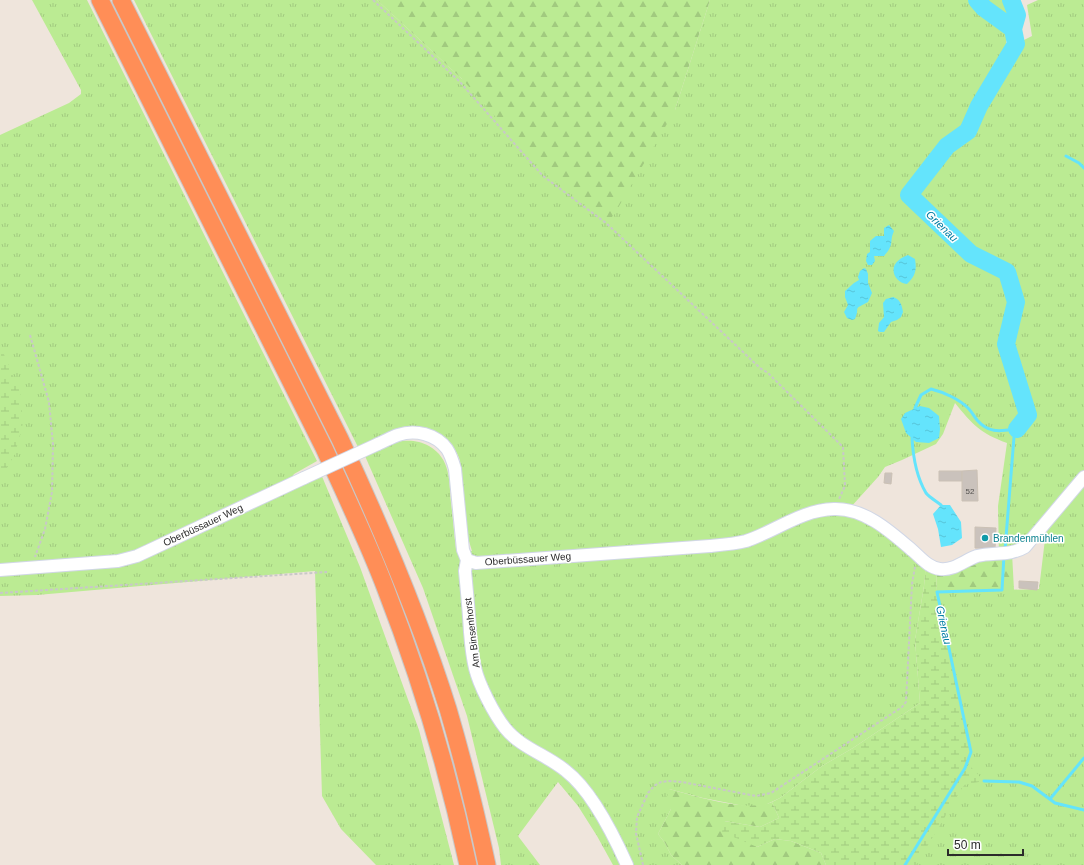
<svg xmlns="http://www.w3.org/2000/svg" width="1084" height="865" viewBox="0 0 1084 865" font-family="Helvetica,sans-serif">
  <defs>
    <pattern id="grass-tufts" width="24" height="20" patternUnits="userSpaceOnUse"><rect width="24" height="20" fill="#bbeb93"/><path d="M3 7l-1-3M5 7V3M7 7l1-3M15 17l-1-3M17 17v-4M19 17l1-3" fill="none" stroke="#a1ca7f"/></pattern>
    <pattern id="forest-firs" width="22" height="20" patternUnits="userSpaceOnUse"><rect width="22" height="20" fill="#bbeb93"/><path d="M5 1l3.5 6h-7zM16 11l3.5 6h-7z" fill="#a1ca7f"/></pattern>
    <pattern id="wetland-marsh" width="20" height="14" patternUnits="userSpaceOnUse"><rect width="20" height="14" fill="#bbeb93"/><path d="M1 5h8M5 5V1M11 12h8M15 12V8" fill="none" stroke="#a1ca7f"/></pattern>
    <pattern id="water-ripples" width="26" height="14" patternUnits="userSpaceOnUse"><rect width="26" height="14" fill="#64e4fc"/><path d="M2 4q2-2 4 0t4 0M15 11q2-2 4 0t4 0" fill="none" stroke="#57c4d8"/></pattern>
  </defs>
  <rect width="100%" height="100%" fill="#efe5dc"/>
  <path fill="url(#grass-tufts)" d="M 32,0 L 87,0 L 317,461 L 294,474 L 292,477 L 142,549 L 115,557 L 0,566 L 0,135 L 69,103 L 81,94 L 81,90 Z
    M 134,0 L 377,0 L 462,79 L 675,110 L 710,0 L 971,0 L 1006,29 L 1006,49 L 1032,36 L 1027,5 L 1038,0 L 1084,0 L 1084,865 L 826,865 L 965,766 L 971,752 L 937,592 L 1039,589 L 1046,531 L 1032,540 L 999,554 L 998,506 L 1007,443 C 980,433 973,425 955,403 L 943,434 L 936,444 L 902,460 L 885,467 L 878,477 L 850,508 L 926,563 L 924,586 L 915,640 L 920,703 L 853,748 L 822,766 L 780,798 L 765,805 L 749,807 L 703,798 L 669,789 L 671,809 L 658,834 L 665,843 L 671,855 L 682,865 L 613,865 L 597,836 L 578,806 L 558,782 L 518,836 L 540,865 L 501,865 L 499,848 L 467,716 L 423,588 L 365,456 C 377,450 389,443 402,441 C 411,440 421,441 429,446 C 451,459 449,480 451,503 C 453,518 454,534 456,549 L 472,551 L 468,538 L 460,461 C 459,457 457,453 455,450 C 446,437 428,426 413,426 C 396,426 373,440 358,447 Z
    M 982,0 L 1009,0 L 1014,9 L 1010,21 Z
    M 321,474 L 360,567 L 419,730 L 454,865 L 376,865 L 341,829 L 322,796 L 315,571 L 37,595 L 0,596 L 0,574 L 123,563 Z"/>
  <path fill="url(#forest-firs)" d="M 377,0 L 710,0 L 675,110 L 615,213 L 608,222 L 547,175 L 462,79 Z
    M 1012,553 L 1014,590 L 937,593 L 936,568 Z
    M 669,789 C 695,796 748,813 772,802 L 779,818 L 760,827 L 724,821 L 757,847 L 775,839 L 791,841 L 821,853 L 826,865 L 682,865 L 671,855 L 665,843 L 658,834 L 671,809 L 666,801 Z"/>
  <path fill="url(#wetland-marsh)" d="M 0,345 L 20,392 L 23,423 L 15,454 L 0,480 Z
    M 926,563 L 936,568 L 937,592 L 971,752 L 966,766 L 970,766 L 984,781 L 964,785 L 916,865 L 826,865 L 821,853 L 791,841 L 775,839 L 757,847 L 722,832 L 724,821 L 760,827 L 779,818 L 772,802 L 780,798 L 822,766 L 853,748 L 920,703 L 915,640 L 924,586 Z"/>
  <path fill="url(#water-ripples)" d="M 889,225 L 894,231 C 889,242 895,244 884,256 L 874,256 L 875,261 L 872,265 L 868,265 L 866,261 L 867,254 L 870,252 L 870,241 L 876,236 L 884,236 L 884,228 Z
    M 908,255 L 915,259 C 917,271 915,276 907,284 C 895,283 888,268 899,260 C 901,258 905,256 908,255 Z
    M 864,268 L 866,269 L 868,274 L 868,283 L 872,293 L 868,302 C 851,311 861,305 855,319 L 852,320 L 847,318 L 844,312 L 848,305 L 845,297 L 845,291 L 854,283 L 859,280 L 858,277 L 860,271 Z
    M 893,297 C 900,299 902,305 903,312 L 901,317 L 897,320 L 891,322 L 884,332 L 880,332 L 878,331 L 879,323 L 884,317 L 883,303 L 886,299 Z
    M 920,406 L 929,408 L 939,416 L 940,429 L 939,438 L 929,443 L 916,442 L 906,433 L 901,419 L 905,413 Z
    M 941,505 L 950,505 L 961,522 L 962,538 L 952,545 L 941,547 L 938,529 L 933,514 Z"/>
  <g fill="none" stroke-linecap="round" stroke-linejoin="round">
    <path stroke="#64e4fc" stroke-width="3" d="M 1066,156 L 1079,163 L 1084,168
      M 915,408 L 921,395 L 931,389 C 943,392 959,399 968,408 C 971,411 974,416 977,420 C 989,434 1001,431 1017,429
      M 912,438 C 913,457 916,476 926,493 C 929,497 936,501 941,505
      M 1005,550 L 1014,437 L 1017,429
      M 984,781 L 1019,782 L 1032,786 L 1055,803 L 1084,810
      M 1050,799 L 1084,758
      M 905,865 L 965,768 L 971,752 L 937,592 L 1002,590 L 1004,555"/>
    <path stroke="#64e4fc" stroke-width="18" d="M 977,0 L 984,8 L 1013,29 L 1016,44 L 979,106 L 968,131 L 947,146 L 909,195 L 971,254 L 1007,272 L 1016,302 L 1006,344 L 1028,415 L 1017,429
      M 1011,0 L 1017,15 L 1013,29"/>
  </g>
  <path fill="#cac2bc" stroke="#cbc1b5" d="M 977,470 L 978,501 L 962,501 L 962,471 Z
    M 939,471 L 962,471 L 962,481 L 939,481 Z
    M 885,473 L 892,473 L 891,484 L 884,483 Z
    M 975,527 L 996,528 L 995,549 L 975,548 Z
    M 1019,581 L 1038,582 L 1037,590 L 1019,588 Z"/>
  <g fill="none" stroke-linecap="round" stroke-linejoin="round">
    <defs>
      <path id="minor" d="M 378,444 C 385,441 392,437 398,435 C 415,429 436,434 447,449 C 451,455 453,462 455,469 L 463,550 L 467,560 L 465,571 C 467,592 469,612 470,632 C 471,644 472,656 475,668 C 479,685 494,714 505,728 C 521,748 547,755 566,771 C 592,791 614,836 627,865
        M 467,560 L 476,563 L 710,546 C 721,545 734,544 746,541 C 776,531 801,510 834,509 C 865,508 891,532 913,551 C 921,558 929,568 940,569 C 954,571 965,560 977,556 C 994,552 1010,556 1025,547 L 1084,477
        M 0,570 L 118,561 L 137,556 L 304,478"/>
      <path id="highway" d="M 100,0 L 324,448 C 345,494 367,540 385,587 C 420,677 448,770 468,865
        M 121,0 L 340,439 C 381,527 419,616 448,709 C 463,760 476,813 487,865"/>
    </defs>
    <use href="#minor" stroke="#d1d7e6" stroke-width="14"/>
    <use href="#highway" stroke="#c8c8c8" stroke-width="19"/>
    <path stroke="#c8c8c8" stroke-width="2" stroke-dasharray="3 2" stroke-linecap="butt" d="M 373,0 L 459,81 L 543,176 L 606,223 L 760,368 L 768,373 L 843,447 L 845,486 L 839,499
      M 30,335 L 49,402 L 53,445 L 52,492 L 45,529 L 35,557
      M 0,593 L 327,572
      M 643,865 L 636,833 L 637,817 L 648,793 L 654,786 L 661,782 L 669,781 L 682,782 L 756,796 L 771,793 L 902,707 L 906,702 L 912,584 L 915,567"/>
    <use href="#minor" stroke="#fff" stroke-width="12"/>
    <use href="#highway" stroke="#ff8e57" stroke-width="17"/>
    <defs>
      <path id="minor-bridge" d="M 304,478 L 378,444"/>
    </defs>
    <use href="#minor-bridge" stroke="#d1d7e6" stroke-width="14" stroke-linecap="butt"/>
    <use href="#minor-bridge" stroke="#fff" stroke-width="12"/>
  </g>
  <circle fill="#0f9aa8" stroke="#fff" stroke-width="1.5" cx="985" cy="538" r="4"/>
  <g text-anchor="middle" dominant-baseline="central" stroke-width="3" stroke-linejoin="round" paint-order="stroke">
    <g font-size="8" fill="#53514f">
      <text x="970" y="491">52</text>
    </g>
    <g font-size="10" fill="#2b2b2b" stroke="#fff">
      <text transform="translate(203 525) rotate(-25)">Oberbüssauer Weg</text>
      <text transform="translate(528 559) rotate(-4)">Oberbüssauer Weg</text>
      <text transform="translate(472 633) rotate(-97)">Am Binsenhorst</text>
    </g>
    <g font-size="10" fill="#0d838f" stroke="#fff" text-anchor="start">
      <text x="993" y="538">Brandenmühlen</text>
    </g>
    <g font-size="11" font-style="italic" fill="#017da3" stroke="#fff">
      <text transform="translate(942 226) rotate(44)">Grienau</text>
      <text transform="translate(944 625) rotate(78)">Grienau</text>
    </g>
  </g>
  <path d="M948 849v6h75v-6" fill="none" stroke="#2b2b2b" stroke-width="2"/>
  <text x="954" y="849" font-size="12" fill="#2b2b2b" stroke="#ffffff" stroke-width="3" paint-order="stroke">50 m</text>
</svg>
